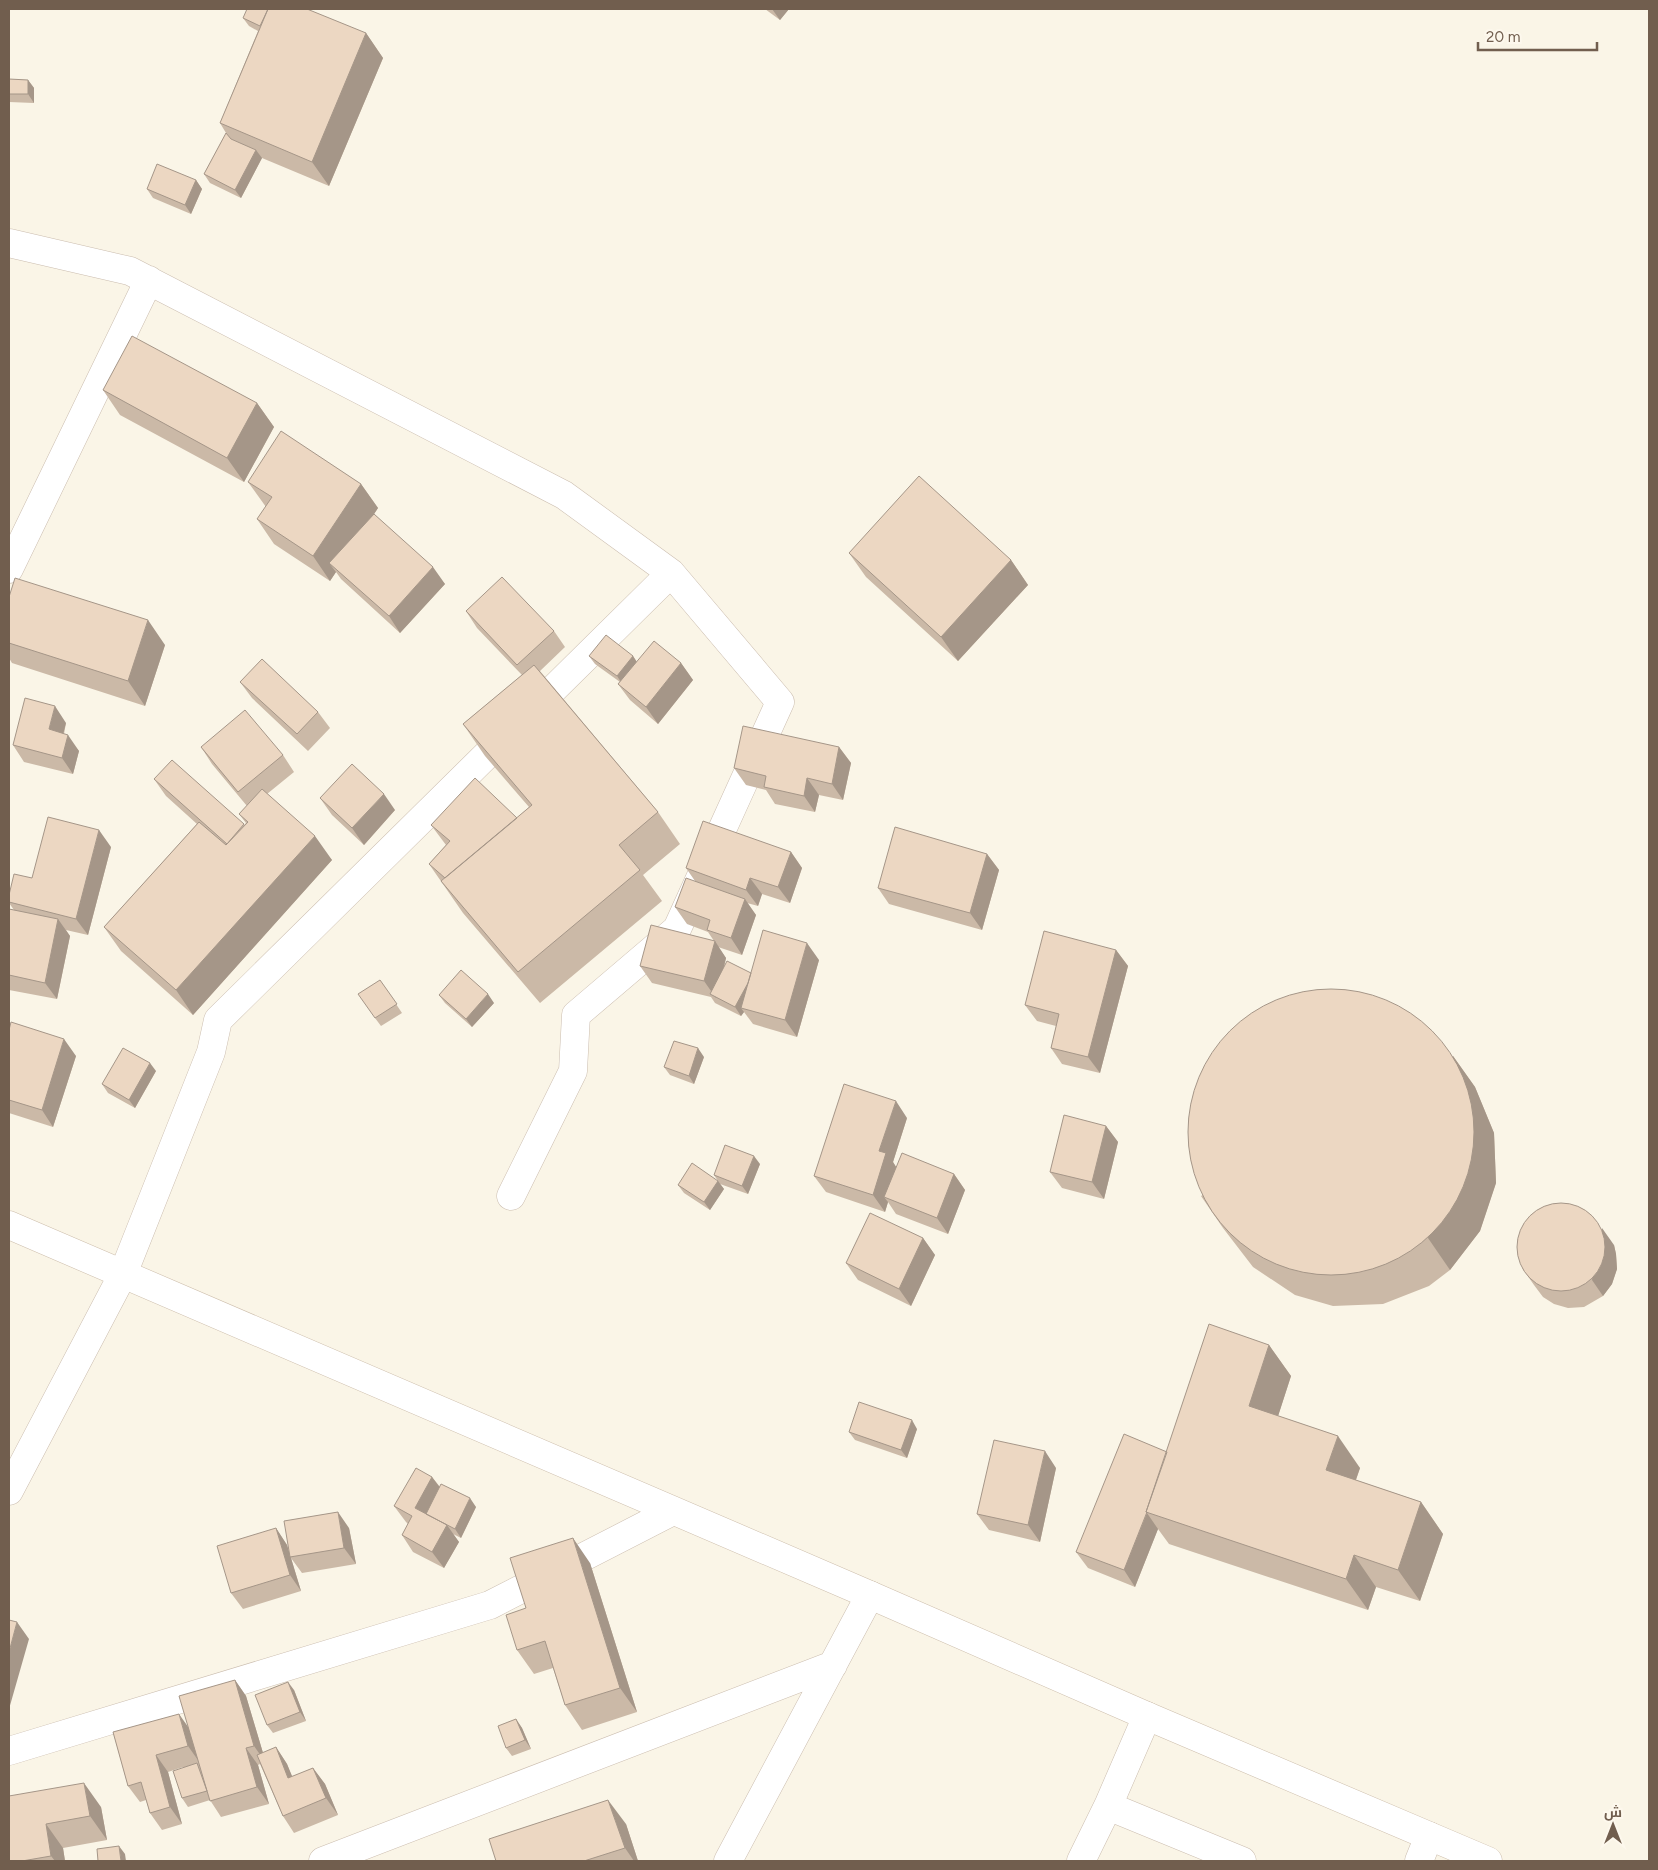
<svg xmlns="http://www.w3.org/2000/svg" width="1658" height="1870" viewBox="0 0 1658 1870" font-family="Figtree,Cairo,sans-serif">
  <rect width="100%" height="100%" fill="#faf5e7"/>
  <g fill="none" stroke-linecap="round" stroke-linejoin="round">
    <defs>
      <path id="street" d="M 9,243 L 130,271 L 564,495 L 671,573 L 218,1020 L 211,1052 L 123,1274 L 9,1491
        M 9,569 L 149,280
        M 511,1196 L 573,1071 L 576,1015 L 677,929 L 780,702 L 671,573
        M 9,1751 L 490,1605 L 673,1511
        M 1108,1806 L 1242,1861
        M 323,1861 L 833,1665
        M 728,1861 L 870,1595
        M 1081,1861 L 1108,1806 L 1147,1716
        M 1419,1861 L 1429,1836"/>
      <path id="secondary" d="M 9,1225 L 870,1595 L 1147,1716 L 1488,1861"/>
    </defs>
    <use href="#street" stroke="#cbbdaf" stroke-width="29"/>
    <use href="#secondary" stroke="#cdbeac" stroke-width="29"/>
    <use href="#street" stroke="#fff" stroke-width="28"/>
    <use href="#secondary" stroke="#fff" stroke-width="28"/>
  </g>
  <path fill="#cbb9a7" d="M 765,9 L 789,9 L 780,20 Z
    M 243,18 L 366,33 L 383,58 L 329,186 L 262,158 L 241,198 L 210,183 L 204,174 L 226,133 L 220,123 L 258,31 L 249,26 Z
    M 9,79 L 28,80 L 34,88 L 34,103 L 9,102 Z
    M 196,180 L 202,189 L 191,214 L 153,198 L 147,189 Z
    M 103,390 L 257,403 L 274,427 L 244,482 L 120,415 Z
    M 248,482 L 361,484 L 378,508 L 374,514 L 445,584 L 400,633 L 341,579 L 336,572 L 330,581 L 274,544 L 257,519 L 266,507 Z
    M 849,553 L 1011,560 L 1028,585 L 958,661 L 866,577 Z
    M 9,597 L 165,645 L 145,706 L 12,663 L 9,658 Z
    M 466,611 L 554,631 L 565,647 L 540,671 L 658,812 L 680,844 L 643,875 L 662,901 L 540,1003 L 463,913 L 429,864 L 446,845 L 431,825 L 517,818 L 529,807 L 485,756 L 463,724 L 522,675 L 477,628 Z
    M 589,656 L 633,656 L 637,662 L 681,663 L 693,680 L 658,724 L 630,700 L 618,684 L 620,682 L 595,664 Z
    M 240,682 L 318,712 L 330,728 L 308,751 L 252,698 Z
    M 66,723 L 64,734 L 79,751 L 73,774 L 24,762 L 13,745 Z
    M 201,747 L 283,755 L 294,772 L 267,794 L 332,860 L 193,1015 L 121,951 L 104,927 L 197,824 L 166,796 L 154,779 L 244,825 L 246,823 L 239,814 L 247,806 L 212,764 Z
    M 839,747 L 851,763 L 843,800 L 819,795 L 815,812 L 775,804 L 766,790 L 746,785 L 734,768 Z
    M 320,798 L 395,810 L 364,845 L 332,815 Z
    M 111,847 L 88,935 L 66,930 L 70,936 L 57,999 L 9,990 L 9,909 L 14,910 L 9,903 L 9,895 L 32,878 Z
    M 791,852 L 802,868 L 790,903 L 762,894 L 758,906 L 747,903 L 756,915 L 742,955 L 718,947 L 726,958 L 724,968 L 751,973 L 819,960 L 797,1037 L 753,1024 L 744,1012 L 741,1016 L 715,1003 L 711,997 L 652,983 L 640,966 L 714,941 L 708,932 L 687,924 L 675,907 L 695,881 L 686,868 Z
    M 987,854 L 999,870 L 982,930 L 889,904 L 878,888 Z
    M 1116,950 L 1128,966 L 1100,1073 L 1062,1064 L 1051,1048 L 1056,1026 L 1037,1021 L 1025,1005 Z
    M 380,980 L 402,1013 L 381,1026 L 375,1018 Z
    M 439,995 L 494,1003 L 472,1027 L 445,1003 Z
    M 9,1030 L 76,1056 L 53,1127 L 9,1113 Z
    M 1453,1056 L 1475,1087 L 1494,1133 L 1496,1183 L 1480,1231 L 1450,1270 L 1429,1286 L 1383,1304 L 1333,1306 L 1295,1295 L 1253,1267 L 1223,1228 L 1201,1196 Z
    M 704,1057 L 694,1084 L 670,1075 L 664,1067 Z
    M 156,1071 L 135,1108 L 108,1093 L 102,1084 Z
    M 907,1118 L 893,1162 L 896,1167 L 954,1174 L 965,1190 L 948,1234 L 896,1214 L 888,1202 L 885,1212 L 826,1192 L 814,1176 Z
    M 1106,1126 L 1118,1142 L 1104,1199 L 1062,1188 L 1050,1172 Z
    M 760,1164 L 748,1194 L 720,1184 L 724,1189 L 710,1210 L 684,1193 L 678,1185 L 718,1181 L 714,1175 Z
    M 923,1238 L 935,1255 L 911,1306 L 858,1280 L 846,1263 Z
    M 1614,1245 L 1616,1254 L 1617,1269 L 1612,1284 L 1603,1296 L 1584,1307 L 1568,1308 L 1554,1304 L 1543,1297 L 1534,1285 L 1522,1268 Z
    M 1269,1345 L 1291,1376 L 1278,1416 L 1360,1468 L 1356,1480 L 1421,1502 L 1443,1534 L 1420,1601 L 1376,1587 L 1368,1610 L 1169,1544 L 1158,1529 L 1135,1587 L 1088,1568 L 1076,1552 L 1167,1452 Z
    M 917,1429 L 907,1458 L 855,1440 L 849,1432 Z
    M 1056,1468 L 1040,1542 L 989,1530 L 977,1514 Z
    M 432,1477 L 440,1487 L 476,1507 L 461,1538 L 453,1534 L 459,1542 L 444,1568 L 413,1552 L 402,1535 L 408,1524 L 406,1522 L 394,1506 Z
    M 276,1528 L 287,1545 L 289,1552 L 349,1528 L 356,1564 L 302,1573 L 291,1558 L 301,1591 L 243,1609 L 231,1593 Z
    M 590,1563 L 637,1712 L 582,1730 L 565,1705 L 553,1668 L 534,1674 L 517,1650 L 526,1608 Z
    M 235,1680 L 246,1696 L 263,1753 L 276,1747 L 287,1764 L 292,1777 L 313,1768 L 325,1784 L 338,1815 L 294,1833 L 283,1816 L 260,1764 L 258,1765 L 269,1804 L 221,1817 L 210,1800 L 188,1807 L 182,1798 L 183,1767 L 168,1772 L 182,1824 L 162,1830 L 150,1813 L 146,1800 L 140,1802 L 128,1786 L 113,1732 L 188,1727 Z
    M 294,1690 L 306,1721 L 273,1733 L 267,1725 Z
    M 516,1719 L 522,1728 L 531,1749 L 512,1756 L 506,1748 Z
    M 9,1796 L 101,1807 L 107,1840 L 63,1848 L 65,1861 L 9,1861 Z
    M 626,1824 L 638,1861 L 496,1861 Z"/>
  <path fill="#a59688" d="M 772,9 L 789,9 L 780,20 Z
    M 366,33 L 383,58 L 329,186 L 312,162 Z
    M 28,80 L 34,88 L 34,103 L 28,94 Z
    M 256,150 L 262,158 L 241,198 L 235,190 Z
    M 196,180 L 202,189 L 191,214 L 185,205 Z
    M 257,403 L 274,427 L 244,482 L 227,458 Z
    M 361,484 L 378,508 L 337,570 L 329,563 L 336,572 L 330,581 L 313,556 Z
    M 1011,560 L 1028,585 L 958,661 L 941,637 Z
    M 433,567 L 445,584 L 400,633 L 389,616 Z
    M 148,620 L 165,645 L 145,706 L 128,681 Z
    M 633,656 L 638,664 L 623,685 L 617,676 Z
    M 681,663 L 693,680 L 658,724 L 646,707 Z
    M 55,706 L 66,723 L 60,746 L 49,729 Z
    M 68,735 L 79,751 L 73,774 L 62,758 Z
    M 839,747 L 851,763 L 843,800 L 832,784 Z
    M 807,778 L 819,795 L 815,812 L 804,796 Z
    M 384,794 L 395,810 L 364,845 L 352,828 Z
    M 99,830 L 111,847 L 88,935 L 76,919 Z
    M 315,836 L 332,860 L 193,1015 L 176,990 Z
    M 791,852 L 802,868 L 790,903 L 778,887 Z
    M 987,854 L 999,870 L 982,930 L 970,913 Z
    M 750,878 L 762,894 L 758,906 L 746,890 Z
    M 745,899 L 756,915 L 742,955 L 731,938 Z
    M 58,919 L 70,936 L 57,999 L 45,983 Z
    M 715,941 L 726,958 L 716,998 L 704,981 Z
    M 807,943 L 819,960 L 797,1037 L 785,1020 Z
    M 1116,950 L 1128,966 L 1100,1073 L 1088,1057 Z
    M 753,974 L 741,1008 L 744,1012 L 741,1016 L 735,1007 Z
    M 488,994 L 494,1003 L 472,1027 L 466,1019 Z
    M 64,1039 L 76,1056 L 53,1127 L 42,1110 Z
    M 698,1048 L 704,1057 L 694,1084 L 689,1076 Z
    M 1453,1056 L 1475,1087 L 1494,1133 L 1496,1183 L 1480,1231 L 1450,1270 L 1428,1238 Z
    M 150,1063 L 156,1071 L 135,1108 L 129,1100 Z
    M 896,1101 L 907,1118 L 893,1162 L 898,1170 L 884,1197 L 888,1202 L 885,1212 L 873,1195 L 879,1151 Z
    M 1106,1126 L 1118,1142 L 1104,1199 L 1092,1182 Z
    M 754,1156 L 760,1164 L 748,1194 L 742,1186 Z
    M 954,1174 L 965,1190 L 948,1234 L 937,1218 Z
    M 718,1181 L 724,1189 L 710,1210 L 704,1202 Z
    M 1602,1228 L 1614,1245 L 1616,1254 L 1617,1269 L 1612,1284 L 1603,1296 L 1592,1280 Z
    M 923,1238 L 935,1255 L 911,1306 L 899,1289 Z
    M 1269,1345 L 1291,1376 L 1271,1438 L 1249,1406 Z
    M 912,1420 L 917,1429 L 907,1458 L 901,1450 Z
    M 1338,1436 L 1360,1468 L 1348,1502 L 1326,1470 Z
    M 1045,1451 L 1056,1468 L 1040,1542 L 1028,1525 Z
    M 432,1477 L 444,1493 L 431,1517 L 415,1508 Z
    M 470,1498 L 476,1507 L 461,1538 L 455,1529 Z
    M 1421,1502 L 1443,1534 L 1420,1601 L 1398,1570 Z
    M 338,1512 L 349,1528 L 356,1564 L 344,1548 Z
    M 1147,1513 L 1158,1529 L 1135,1587 L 1124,1570 Z
    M 447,1525 L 459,1542 L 444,1568 L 432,1552 Z
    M 276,1528 L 287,1545 L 301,1591 L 290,1575 Z
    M 573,1538 L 590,1563 L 637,1712 L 620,1688 Z
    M 1354,1555 L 1376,1587 L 1368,1610 L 1346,1579 Z
    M 17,1622 L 29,1639 L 9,1709 L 9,1652 Z
    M 235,1680 L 246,1696 L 266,1763 L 254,1746 Z
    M 288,1682 L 294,1690 L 306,1721 L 300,1712 Z
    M 179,1714 L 191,1731 L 200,1763 L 188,1746 Z
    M 516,1719 L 522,1728 L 531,1749 L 525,1740 Z
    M 276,1747 L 287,1764 L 300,1795 L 288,1778 Z
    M 246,1748 L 258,1765 L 269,1804 L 257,1787 Z
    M 156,1755 L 168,1772 L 182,1824 L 170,1807 Z
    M 313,1768 L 325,1784 L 338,1815 L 326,1798 Z
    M 84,1783 L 101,1807 L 107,1840 L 90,1816 Z
    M 608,1800 L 626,1824 L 638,1861 L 634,1861 L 625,1848 Z
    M 46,1824 L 63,1848 L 65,1861 L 55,1861 L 51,1856 Z
    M 119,1846 L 125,1854 L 126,1861 L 121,1861 Z"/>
  <path fill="#ecd7c2" stroke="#a59688" d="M 247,9 L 268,9 L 260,26 L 243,18 Z
    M 268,9 L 307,9 L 366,33 L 312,162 L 220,123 Z
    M 9,79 L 28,80 L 28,94 L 9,94 Z
    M 226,133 L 231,139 L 256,150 L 235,190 L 204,174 Z
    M 157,164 L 196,180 L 185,205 L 147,189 Z
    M 132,336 L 257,403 L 227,458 L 103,390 Z
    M 281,431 L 361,484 L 313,556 L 257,519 L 272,497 L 248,482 Z
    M 919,476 L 1011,560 L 941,637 L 849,553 Z
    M 374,514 L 433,567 L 389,616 L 329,563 Z
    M 502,577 L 554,631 L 517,665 L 466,611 Z
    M 15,578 L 148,620 L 128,681 L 9,643 L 9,597 Z
    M 606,635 L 633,656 L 617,676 L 589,656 Z
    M 654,641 L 681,663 L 646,707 L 618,684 Z
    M 262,659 L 318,712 L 297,734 L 240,682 Z
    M 534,665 L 658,812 L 619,845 L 640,870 L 518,972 L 441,881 L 532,805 L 463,724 Z
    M 25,698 L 55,706 L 49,729 L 68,735 L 62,758 L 13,745 Z
    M 245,710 L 283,755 L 238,792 L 201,747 Z
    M 743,726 L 839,747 L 832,784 L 807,778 L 804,796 L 764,787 L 766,776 L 734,768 Z
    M 172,760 L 244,824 L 227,844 L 154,779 Z
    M 352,764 L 384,794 L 352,828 L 320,798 Z
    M 475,778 L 517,818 L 445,878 L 429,864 L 450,841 L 431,825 Z
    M 262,789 L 315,836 L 176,990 L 104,927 L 199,822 L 226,845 L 248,822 L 239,814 Z
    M 48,817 L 99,830 L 76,919 L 9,902 L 9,895 L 14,874 L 32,878 Z
    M 703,821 L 791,852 L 778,887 L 750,878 L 746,890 L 686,868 Z
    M 895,827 L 987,854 L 970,913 L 878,888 Z
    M 686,878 L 745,899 L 731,938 L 707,930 L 710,920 L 675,907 Z
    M 9,909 L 58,919 L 45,983 L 9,975 Z
    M 651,925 L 715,941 L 704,981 L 640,966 Z
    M 763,930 L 807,943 L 785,1020 L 741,1008 Z
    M 1044,931 L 1116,950 L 1088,1057 L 1051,1048 L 1059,1014 L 1025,1005 Z
    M 727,961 L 751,973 L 748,983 L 735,1007 L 710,994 Z
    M 461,970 L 488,994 L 466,1019 L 439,995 Z
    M 380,980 L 397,1004 L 375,1018 L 358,994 Z
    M1188 1132a143 143 0 1 1 286 0a143 143 0 1 1-286 0Z
    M 11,1022 L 64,1039 L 42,1110 L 9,1100 L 9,1030 Z
    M 674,1041 L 698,1048 L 689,1076 L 664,1067 Z
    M 123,1048 L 150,1063 L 129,1100 L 102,1084 Z
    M 844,1084 L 896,1101 L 879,1151 L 886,1153 L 873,1195 L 814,1176 Z
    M 1064,1115 L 1106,1126 L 1092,1182 L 1050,1172 Z
    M 725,1145 L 754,1156 L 742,1186 L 714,1175 Z
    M 902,1153 L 954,1174 L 937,1218 L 884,1197 Z
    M 692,1163 L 718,1181 L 704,1202 L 678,1185 Z
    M1517 1247a44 44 0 1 1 88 0a44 44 0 1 1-88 0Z
    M 870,1213 L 923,1238 L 899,1289 L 846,1263 Z
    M 1209,1324 L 1269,1345 L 1249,1406 L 1338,1436 L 1326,1470 L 1421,1502 L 1398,1570 L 1354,1555 L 1346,1579 L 1146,1512 Z
    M 859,1402 L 912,1420 L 901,1450 L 849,1432 Z
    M 1124,1434 L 1167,1452 L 1146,1512 L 1147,1512 L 1124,1570 L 1076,1552 Z
    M 994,1440 L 1045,1451 L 1028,1525 L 977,1514 Z
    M 416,1468 L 432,1477 L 415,1508 L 447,1525 L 432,1552 L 402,1535 L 412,1516 L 394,1506 Z
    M 441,1484 L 470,1498 L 455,1529 L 426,1514 Z
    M 338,1512 L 344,1548 L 290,1557 L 284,1521 Z
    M 276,1528 L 290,1575 L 231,1593 L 217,1546 Z
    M 573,1538 L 620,1688 L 565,1705 L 545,1641 L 517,1650 L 506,1615 L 526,1608 L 510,1558 Z
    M 9,1620 L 17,1622 L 9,1652 Z
    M 235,1680 L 254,1746 L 246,1748 L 257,1787 L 210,1801 L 179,1696 Z
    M 288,1682 L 300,1712 L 267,1725 L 255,1695 Z
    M 179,1714 L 188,1746 L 156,1755 L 170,1807 L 150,1813 L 141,1782 L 128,1786 L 113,1732 Z
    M 516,1719 L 525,1740 L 506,1748 L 498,1726 Z
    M 276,1747 L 288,1778 L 313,1768 L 326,1798 L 283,1816 L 257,1755 Z
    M 197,1763 L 207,1791 L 182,1798 L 173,1771 Z
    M 84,1783 L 90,1816 L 46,1824 L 51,1856 L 22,1861 L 9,1861 L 9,1796 Z
    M 608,1800 L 625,1848 L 584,1861 L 496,1861 L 489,1839 Z
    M 119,1846 L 121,1861 L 98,1861 L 97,1849 Z"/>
  <rect width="1658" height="1870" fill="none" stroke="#715e4e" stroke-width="20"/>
  <g transform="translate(1613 1825)" stroke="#fdf8ed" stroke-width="4" paint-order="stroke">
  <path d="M0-4L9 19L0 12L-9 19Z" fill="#715e4e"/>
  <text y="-8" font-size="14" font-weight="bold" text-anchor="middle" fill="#715e4e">ش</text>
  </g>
  <path d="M1478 42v8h119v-8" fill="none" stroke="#715e4e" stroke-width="2.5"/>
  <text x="1486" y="42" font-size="15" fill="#715e4e" stroke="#fdf8ed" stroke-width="4" paint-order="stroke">20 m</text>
</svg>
